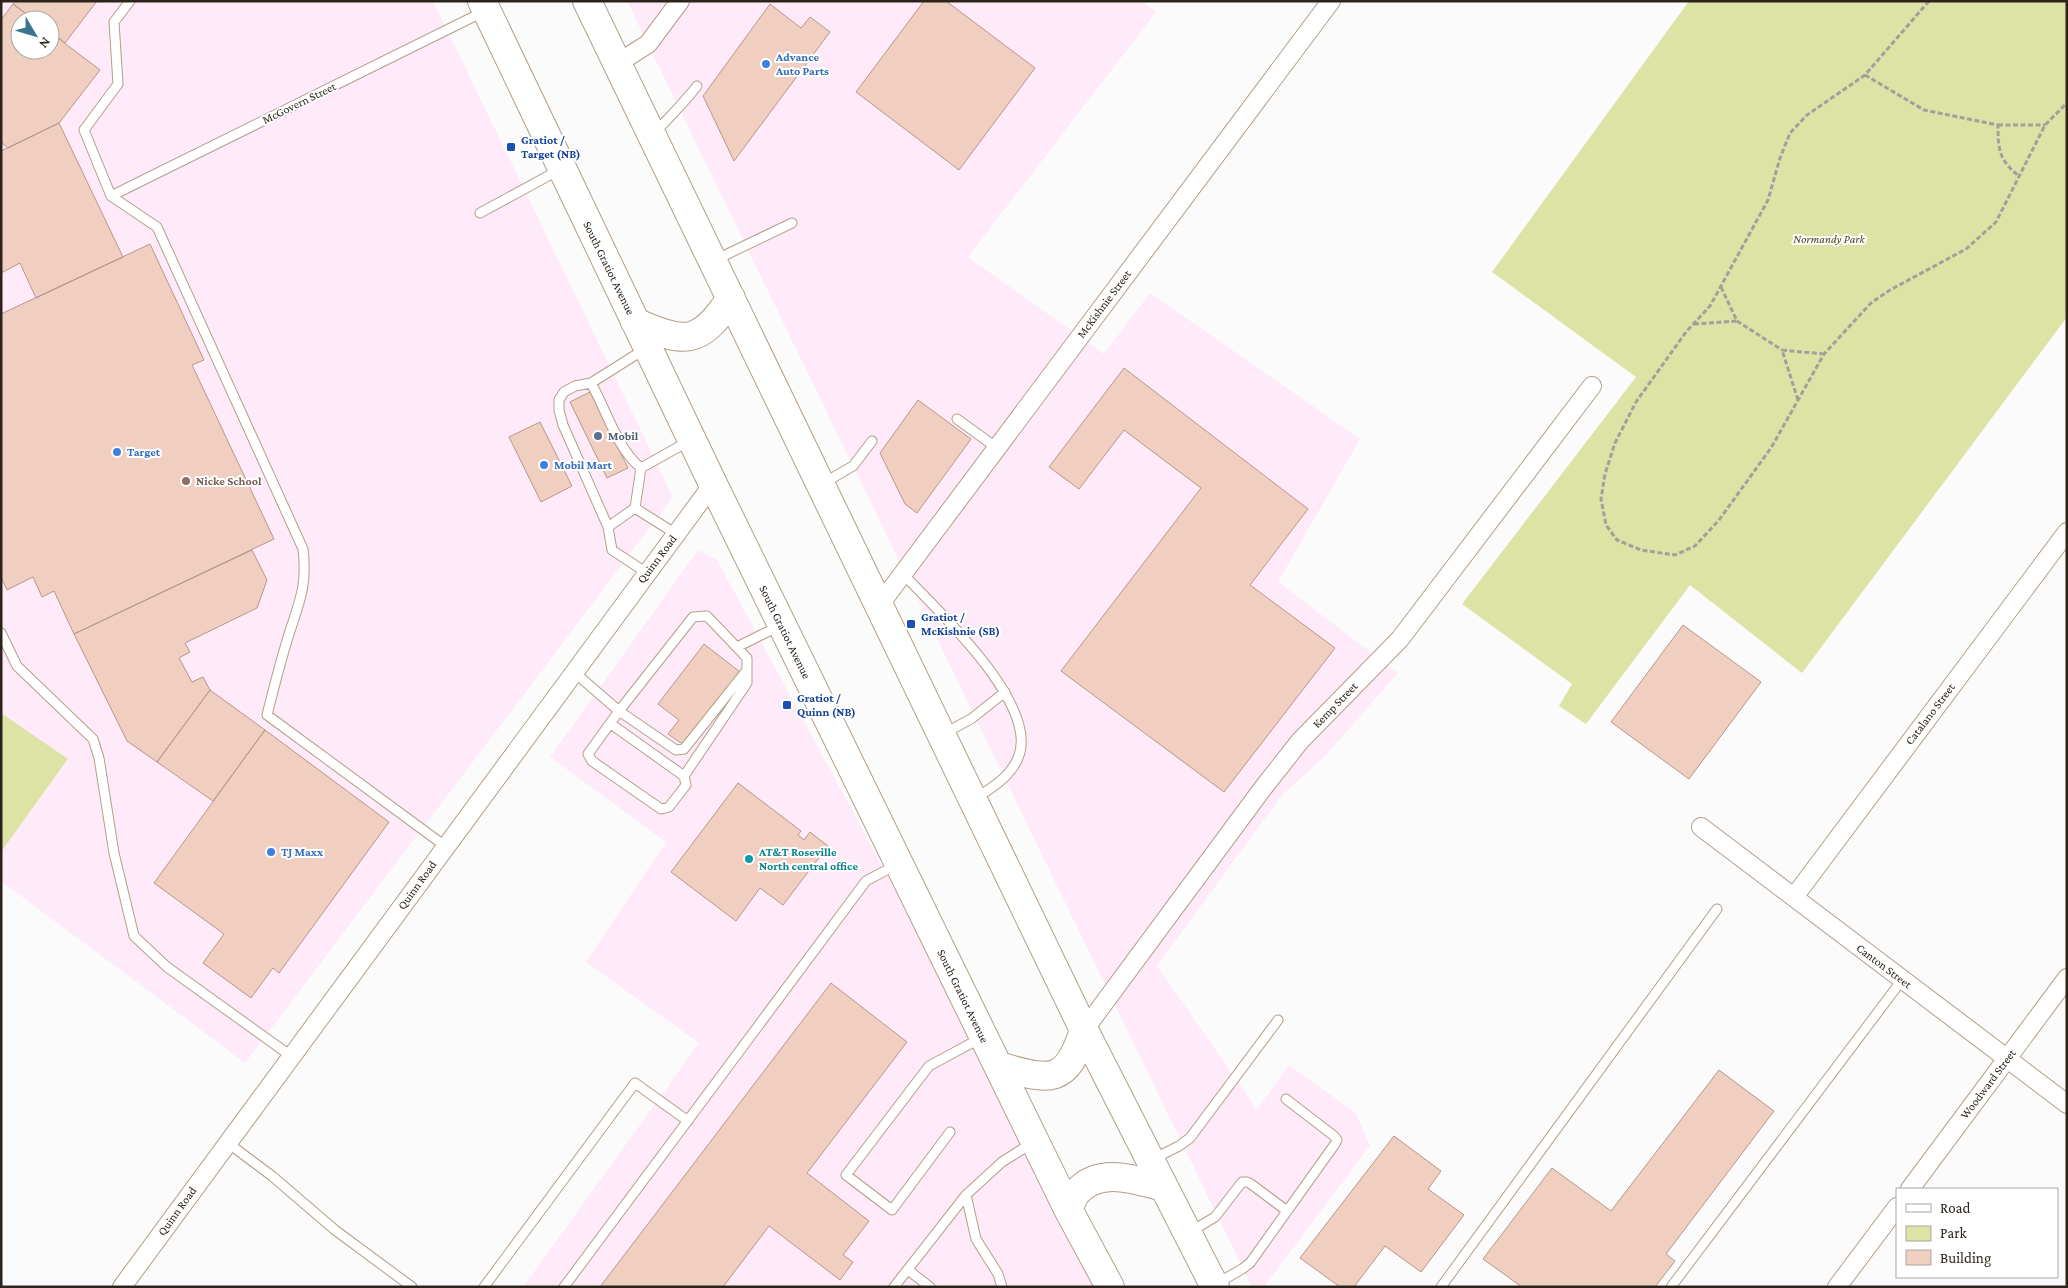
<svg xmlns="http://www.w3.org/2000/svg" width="2068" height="1288" viewBox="0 0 2068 1288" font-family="'Crimson Pro',serif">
  <rect width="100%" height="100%" fill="#fbfbfb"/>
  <path fill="#ffeafa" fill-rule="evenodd" d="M 1,1 L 433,1 L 673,497 L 245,1063 L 1,881 L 1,852 L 68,760 L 1,713 ZM 20,20 L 50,20 L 50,50 L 20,50 Z
    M 627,1 L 1142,1 L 1156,12 L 968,257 L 1104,354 L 1150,293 L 1360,439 L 1278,582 L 1398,673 L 1324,757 L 1282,795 L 1157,966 L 1257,1109 L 1289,1065 L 1356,1113 L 1370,1146 L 1264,1287 L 1252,1287 Z
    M 698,550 L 717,560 L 1109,1287 L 523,1287 L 699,1043 L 586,962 L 666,842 L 550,757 Z"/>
  <path fill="#dde2a5" d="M 1689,1 L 2067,1 L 2067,317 L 1802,673 L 1690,585 L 1586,724 L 1559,706 L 1572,684 L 1462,604 L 1636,377 L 1492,272 Z
    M 1,713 L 68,759 L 1,852 Z"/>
  <path fill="#f0cfc1" stroke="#b6978a" d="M 16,1 L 97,1 L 65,43 L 50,31 L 50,20 L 35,20 L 13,4 Z
    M 924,1 L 946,1 L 1035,68 L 959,170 L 856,92 Z
    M 13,4 L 34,20 L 20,20 L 20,50 L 50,50 L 50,32 L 100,70 L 59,123 L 8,148 L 1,142 L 1,20 Z
    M 770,4 L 801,28 L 810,17 L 830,32 L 734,161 L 703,96 Z
    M 59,123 L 123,257 L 36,298 L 20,263 L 1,273 L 1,151 Z
    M 150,244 L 204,360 L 192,365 L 274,539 L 74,634 L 54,591 L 42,597 L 33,577 L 7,590 L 1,577 L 1,314 Z
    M 1124,368 L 1308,509 L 1250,585 L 1335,648 L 1224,792 L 1061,671 L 1201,488 L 1124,430 L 1079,489 L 1049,467 Z
    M 590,392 L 628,468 L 607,478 L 570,402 Z
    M 918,400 L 971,439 L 917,513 L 905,504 L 880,453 Z
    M 540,422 L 572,486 L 541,502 L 509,437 Z
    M 252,550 L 267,580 L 257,608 L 185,643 L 190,652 L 179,658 L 192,682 L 203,677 L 210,690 L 157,762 L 127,741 L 74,634 Z
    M 1683,625 L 1761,682 L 1689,779 L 1611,722 Z
    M 704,644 L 740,672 L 684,745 L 668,734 L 679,720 L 658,704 Z
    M 210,690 L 265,730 L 213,801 L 157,762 Z
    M 265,730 L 389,822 L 279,973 L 273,968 L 251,998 L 203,963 L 224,934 L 154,883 Z
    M 738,783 L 801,831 L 798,835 L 804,840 L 810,832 L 828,846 L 783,905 L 760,888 L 736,921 L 671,872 Z
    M 831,983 L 907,1042 L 807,1173 L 869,1221 L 843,1255 L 853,1262 L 840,1280 L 769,1226 L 723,1287 L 600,1287 Z
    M 1719,1070 L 1774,1111 L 1666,1254 L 1675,1261 L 1655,1287 L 1522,1287 L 1483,1259 L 1552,1168 L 1611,1211 Z
    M 1394,1136 L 1441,1171 L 1428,1189 L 1464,1215 L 1421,1272 L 1385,1246 L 1354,1287 L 1340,1287 L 1300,1258 Z"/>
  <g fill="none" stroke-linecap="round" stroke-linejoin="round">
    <defs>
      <path id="lane" d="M 654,134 C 668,118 684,103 697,86
        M 111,196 L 157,227 L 303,549 C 308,590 297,606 286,644 C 279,667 273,691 267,715 L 445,846
        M 111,196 L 483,12
        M 111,196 L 84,130 L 118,84 L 114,22 L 130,1
        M 480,213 L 559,170
        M 715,260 L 792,223
        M 645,349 L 591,383 L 575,386 L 564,392 L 559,400 L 559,410 L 563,425 L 608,527 L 612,550 L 647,573
        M 591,383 C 606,409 617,449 641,468 L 689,441
        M 957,419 L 997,448
        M 641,468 L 635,508 L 676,534
        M 822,484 L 853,466 L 872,441
        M 608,527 L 635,508
        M 903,574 C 936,609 1041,705 1018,758 C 1010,777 992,788 974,799
        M 1,633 L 17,666 L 93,739 L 99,758 L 114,853 L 134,936 L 167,967 L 291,1056
        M 737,647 L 779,626
        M 574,672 L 619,711 L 588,754 L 592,761 L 661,809 L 669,807 L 686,785 L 684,776 L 611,724
        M 943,734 L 971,719 L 1005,692
        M 684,776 L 747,683 L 747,658 L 707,616 L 693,617 L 619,711 L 676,750 L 684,749 L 747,670
        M 950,1132 L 892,1210 L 846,1175 L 929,1066 L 981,1038
        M 228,1143 L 272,1176 L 335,1230 L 412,1287
        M 1153,1159 L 1179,1146 L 1190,1138 L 1278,1020
        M 966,1195 L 976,1239 L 998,1274 L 1002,1287
        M 1190,1232 L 1215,1217 L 1242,1182 L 1247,1182 L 1251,1184 L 1287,1211
        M 908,1270 L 930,1287
        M 1216,1284 L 1242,1269 L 1250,1263 L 1335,1144 L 1337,1140 L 1334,1136 L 1286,1099
        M 484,1287 L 635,1083 L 688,1121
        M 564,1287 L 866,881 L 896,865
        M 894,1287 L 966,1195 L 1002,1162 L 1032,1143
        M 1441,1287 L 1717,909
        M 1671,1287 L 1902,980"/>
      <path id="street" d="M 618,63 L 648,44 L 680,1
        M 878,607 L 1331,1
        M 1701,827 L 2067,1104
        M 1794,897 L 2067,532
        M 1084,1030 L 1263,788 L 1300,741 L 1400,639 L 1592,386
        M 1910,1189 L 2067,978
        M 122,1287 L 713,484
        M 1837,1287 L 1897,1207"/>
      <path id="primary" d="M 482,1 L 713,484 L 1068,1209 L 1110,1287
        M 587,1 L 1084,1030 L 1215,1287
        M 635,322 C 684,343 699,347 731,298
        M 998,1066 C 1049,1080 1066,1087 1084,1030
        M 1068,1209 C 1071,1204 1073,1196 1077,1192 C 1100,1166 1136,1180 1164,1187"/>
    </defs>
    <use href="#lane" stroke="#b49f88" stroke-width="11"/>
    <use href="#street" stroke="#b49f88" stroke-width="20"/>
    <use href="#primary" stroke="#b49f88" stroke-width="30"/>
    <path stroke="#a3a09b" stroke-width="3" stroke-dasharray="5 2.5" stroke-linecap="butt" d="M 1929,1 L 1865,75 L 1807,115 L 1790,133 L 1780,158 L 1768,200 L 1710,306 L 1686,332 L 1636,402 L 1615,443 L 1605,474 L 1601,499 L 1606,525 L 1617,540 L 1641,550 L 1675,555 L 1695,546 L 1719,520 L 1771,448 L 1824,354 L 1871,303 L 1890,290 L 1966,249 L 1996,222 L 2045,125 L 2067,103
      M 1865,75 L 1924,110 L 1998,125 C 1998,150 1999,160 2019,176
      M 1998,125 L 2045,125
      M 1721,287 L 1737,321 L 1782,350
      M 1694,324 L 1737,321
      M 1798,400 L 1782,350 L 1824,354"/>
    <use href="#lane" stroke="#fff" stroke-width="9"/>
    <use href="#street" stroke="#fff" stroke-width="18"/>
    <use href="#primary" stroke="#fff" stroke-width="28"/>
  </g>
  <g fill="#3f7fe0" stroke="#fff" stroke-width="2">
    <circle cx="766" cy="64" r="5"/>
    <circle cx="117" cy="452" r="5"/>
    <circle cx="544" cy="465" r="5"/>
    <circle cx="271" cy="852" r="5"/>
  </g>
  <g fill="#1a4fb4" stroke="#fff" stroke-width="2">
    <rect x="506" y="142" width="10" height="10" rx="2.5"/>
    <rect x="906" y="619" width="10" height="10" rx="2.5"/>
    <rect x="782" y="700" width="10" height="10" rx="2.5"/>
  </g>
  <circle fill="#5c6f8a" stroke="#fff" stroke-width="2" cx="598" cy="436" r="5"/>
  <circle fill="#8d6e63" stroke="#fff" stroke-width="2" cx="186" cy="481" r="5"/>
  <circle fill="#0f9aa8" stroke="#fff" stroke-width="2" cx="749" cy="859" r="5"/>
  <g text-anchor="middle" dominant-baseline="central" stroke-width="4" stroke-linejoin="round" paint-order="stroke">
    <g font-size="12" font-weight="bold" fill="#366cbe" stroke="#fff" text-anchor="start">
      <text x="776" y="57">Advance<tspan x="776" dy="14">Auto Parts</tspan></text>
      <text x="127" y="452">Target</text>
      <text x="554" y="465">Mobil Mart</text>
      <text x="281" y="852">TJ Maxx</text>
    </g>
    <g font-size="12" fill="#2c241a" stroke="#fff">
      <text transform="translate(299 103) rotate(-26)">McGovern Street</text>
      <text transform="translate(609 268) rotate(64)">South Gratiot Avenue</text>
      <text transform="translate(1104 304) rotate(-53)">McKishnie Street</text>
      <text transform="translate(657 559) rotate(-53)">Quinn Road</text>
      <text transform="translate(785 632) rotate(64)">South Gratiot Avenue</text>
      <text transform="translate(1335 705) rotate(-46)">Kemp Street</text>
      <text transform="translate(1930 714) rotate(-53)">Catalano Street</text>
      <text transform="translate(417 885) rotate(-54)">Quinn Road</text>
      <text transform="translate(1884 966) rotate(37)">Canton Street</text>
      <text transform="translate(963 996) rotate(64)">South Gratiot Avenue</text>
      <text transform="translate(1988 1084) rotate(-53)">Woodward Street</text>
      <text transform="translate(177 1211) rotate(-54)">Quinn Road</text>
    </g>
    <g font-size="12" font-weight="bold" fill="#164399" stroke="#fff" text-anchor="start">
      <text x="521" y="140">Gratiot /<tspan x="521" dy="14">Target (NB)</tspan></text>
      <text x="921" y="617">Gratiot /<tspan x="921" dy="14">McKishnie (SB)</tspan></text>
      <text x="797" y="698">Gratiot /<tspan x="797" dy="14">Quinn (NB)</tspan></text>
    </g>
    <g font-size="12" font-style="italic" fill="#454814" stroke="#fff">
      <text x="1829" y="239">Normandy Park</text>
    </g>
    <g font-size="12" font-weight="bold" fill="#4e5e75" stroke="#fff" text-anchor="start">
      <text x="608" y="436">Mobil</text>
    </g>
    <g font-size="12" font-weight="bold" fill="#785e54" stroke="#fff" text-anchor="start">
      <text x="196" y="481">Nicke School</text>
    </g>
    <g font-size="12" font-weight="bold" fill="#0d838f" stroke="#fff" text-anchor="start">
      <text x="759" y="852">AT&amp;T Roseville<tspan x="759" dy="14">North central office</tspan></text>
    </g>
  </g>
  <rect width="2068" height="1288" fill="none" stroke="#2c241a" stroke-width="5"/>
  <rect x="1896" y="1188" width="162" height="90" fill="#ffffff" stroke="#aba7a3"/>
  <rect x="1906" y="1204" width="25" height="8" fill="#ffffff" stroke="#aba7a3"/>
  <text x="1940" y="1213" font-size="15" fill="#2c241a">Road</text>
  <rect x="1906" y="1226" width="25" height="15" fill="#dde2a5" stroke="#aba7a3"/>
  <text x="1940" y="1238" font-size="15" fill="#2c241a">Park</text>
  <rect x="1906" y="1250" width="25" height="15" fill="#f0cfc1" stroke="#aba7a3"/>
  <text x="1940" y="1263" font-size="15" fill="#2c241a">Building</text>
  <g transform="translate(35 35) rotate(128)"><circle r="24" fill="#ffffff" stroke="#aba7a3"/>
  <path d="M0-4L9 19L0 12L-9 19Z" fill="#3c748e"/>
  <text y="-8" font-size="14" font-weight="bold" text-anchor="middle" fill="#2c241a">N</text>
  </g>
</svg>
